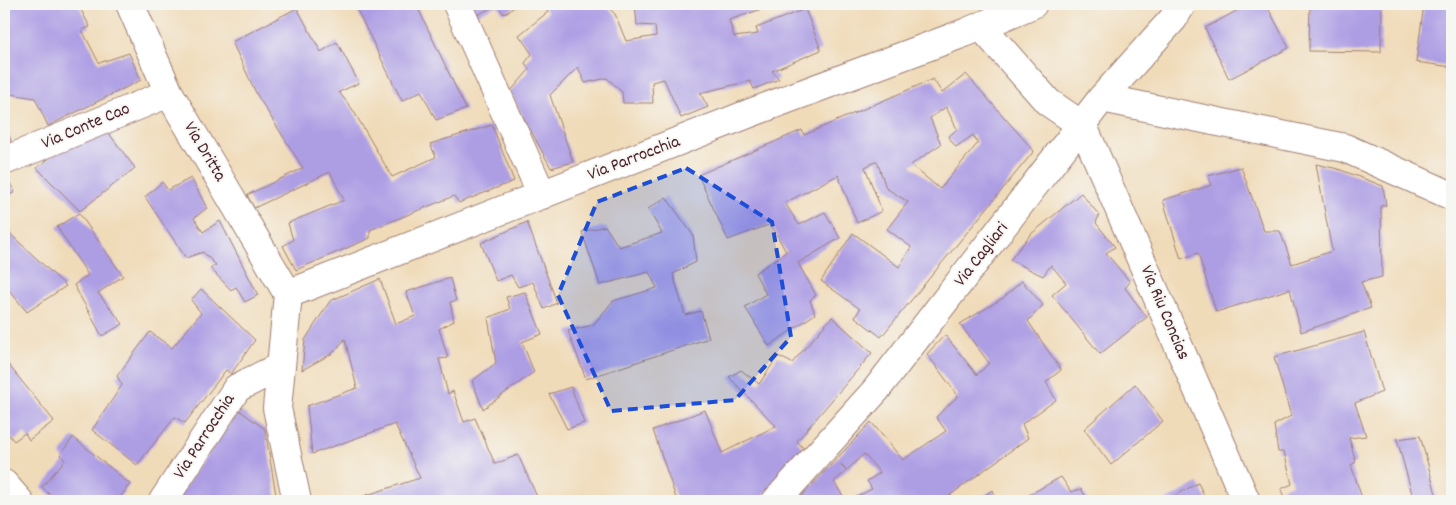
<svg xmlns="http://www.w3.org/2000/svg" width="1456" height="505" viewBox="0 0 1456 505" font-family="Dekko,sans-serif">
  <rect width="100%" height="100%" fill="#f6f6f2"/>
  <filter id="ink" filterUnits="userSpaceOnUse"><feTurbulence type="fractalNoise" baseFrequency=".02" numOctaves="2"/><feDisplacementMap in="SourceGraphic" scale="10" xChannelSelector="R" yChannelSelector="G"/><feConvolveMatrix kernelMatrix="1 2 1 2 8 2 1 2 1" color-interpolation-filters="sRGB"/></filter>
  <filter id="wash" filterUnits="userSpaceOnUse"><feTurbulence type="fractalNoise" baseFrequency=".0096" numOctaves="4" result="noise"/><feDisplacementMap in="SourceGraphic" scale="20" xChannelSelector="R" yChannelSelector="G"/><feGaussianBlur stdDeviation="1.12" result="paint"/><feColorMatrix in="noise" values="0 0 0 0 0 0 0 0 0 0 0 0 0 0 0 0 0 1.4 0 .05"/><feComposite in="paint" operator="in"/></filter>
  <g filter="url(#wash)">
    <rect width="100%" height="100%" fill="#f0dbb9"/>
    <g id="blocks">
      <path fill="#ad9ee4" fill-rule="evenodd" d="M 4,4 L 78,4 L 90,27 L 82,30 L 99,63 L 129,53 L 141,80 L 48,126 L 35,98 L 4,93 L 4,45 L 9,43 L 4,34 Z
        M 354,4 L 416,4 L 466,109 L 436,120 L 421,91 L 402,101 Z
        M 466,4 L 519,4 L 504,14 L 497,5 L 473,17 Z
        M 542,4 L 605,4 L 615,14 L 626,41 L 656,36 L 655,26 L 637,25 L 635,4 L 770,4 L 771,6 L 729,20 L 734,37 L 758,34 L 756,28 L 805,9 L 821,50 L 772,71 L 779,79 L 754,89 L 750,81 L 700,93 L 708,107 L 681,118 L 664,79 L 652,82 L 653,103 L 623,103 L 622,92 L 607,78 L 585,83 L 578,67 L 550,95 L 573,162 L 551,168 L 510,92 L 529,70 L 525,63 L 532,54 L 519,35 L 548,12 Z
        M 1249,4 L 1266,4 L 1289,48 L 1229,79 L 1205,28 Z
        M 1310,4 L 1382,4 L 1381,52 L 1309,51 Z
        M 1424,4 L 1452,4 L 1452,67 L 1416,62 Z
        M 297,8 L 321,52 L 337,42 L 359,83 L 339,92 L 353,110 L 392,177 L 436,157 L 430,144 L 492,125 L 514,181 L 459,203 L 454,196 L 370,230 L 370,238 L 296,270 L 283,246 L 293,240 L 288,223 L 344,200 L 330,172 L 254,208 L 247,195 L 303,168 L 257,95 L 232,42 Z
        M 966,74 L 1034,151 L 881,337 L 855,317 L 860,309 L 821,281 L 853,233 L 899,267 L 911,247 L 887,229 L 908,202 L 886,188 L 877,161 L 865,167 L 882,211 L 857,223 L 838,175 L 785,203 L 799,225 L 825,212 L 840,238 L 798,263 L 816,295 L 810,300 L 815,314 L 769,346 L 745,307 L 766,294 L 755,273 L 786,252 L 771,224 L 728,240 L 698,175 L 802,130 L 804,135 L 933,79 L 942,93 ZM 946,107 L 957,129 L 948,137 L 956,147 L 973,135 L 978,143 L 940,189 L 911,165 L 941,144 L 930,118 Z
        M 4,127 L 6,128 L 11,141 L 4,144 Z
        M 104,127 L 135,168 L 80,211 L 37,168 L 77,136 Z
        M 1316,164 L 1338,169 L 1383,186 L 1386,205 L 1381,206 L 1382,277 L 1361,282 L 1371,308 L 1301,332 L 1290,289 L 1216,312 L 1198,253 L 1181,259 L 1163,200 L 1212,185 L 1208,176 L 1241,167 L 1264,231 L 1280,231 L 1292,264 L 1332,251 Z
        M 4,173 L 15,192 L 4,198 Z
        M 191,178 L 207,208 L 194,218 L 203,232 L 220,221 L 258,295 L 245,302 L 236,287 L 231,290 L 210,268 L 216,265 L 203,252 L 186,258 L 145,197 L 162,182 L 168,190 Z
        M 1081,193 L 1099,215 L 1096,223 L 1115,247 L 1106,253 L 1130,282 L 1125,288 L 1147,317 L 1100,354 L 1052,295 L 1066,283 L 1051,265 L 1043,276 L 1010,260 L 1030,235 Z
        M 666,197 L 693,235 L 696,262 L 673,274 L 685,315 L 701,311 L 709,338 L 586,379 L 568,331 L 593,325 L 613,301 L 657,288 L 649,272 L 600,285 L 582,232 L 605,226 L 619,247 L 662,233 L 648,209 Z
        M 79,213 L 123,276 L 98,293 L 123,324 L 102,336 L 74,285 L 88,275 L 57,227 Z
        M 527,222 L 557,303 L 544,309 L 533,282 L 518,287 L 511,275 L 496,281 L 481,243 Z
        M 4,228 L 66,286 L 27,312 L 4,284 Z
        M 450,278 L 456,301 L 450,302 L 454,321 L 439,329 L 448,358 L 439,359 L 448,394 L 453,391 L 464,422 L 475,418 L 495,464 L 518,455 L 539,501 L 348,501 L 420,478 L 395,424 L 312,454 L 307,406 L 357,388 L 345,339 L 333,353 L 302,370 L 305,340 L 330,301 L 380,279 L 396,324 L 415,316 L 406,292 Z
        M 1022,281 L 1043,305 L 1028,321 L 1061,370 L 1046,382 L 1056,400 L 1022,424 L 1028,438 L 949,496 L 953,501 L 848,501 L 872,489 L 867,481 L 880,473 L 864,454 L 847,470 L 841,464 L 846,471 L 834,482 L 846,501 L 797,501 L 871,422 L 903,460 L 946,431 L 936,417 L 958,396 L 927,354 L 945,335 L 977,375 L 989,363 L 960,324 L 1003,298 Z
        M 201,289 L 255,340 L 231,374 L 226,370 L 185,423 L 175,417 L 137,465 L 92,430 L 122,385 L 117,376 L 150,332 L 172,348 L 201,313 L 191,300 Z
        M 525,292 L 542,334 L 522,342 L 534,372 L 483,409 L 472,381 L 496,363 L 488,318 L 510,309 L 506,297 Z
        M 832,317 L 872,353 L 797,441 L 804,449 L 758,501 L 677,501 L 653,430 L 705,410 L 722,453 L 776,426 L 729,377 L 741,370 L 759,384 L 778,356 L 792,363 Z
        M 1364,332 L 1382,392 L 1355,403 L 1366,436 L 1349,438 L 1356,462 L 1351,465 L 1363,501 L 1285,501 L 1281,489 L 1292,484 L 1284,452 L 1278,452 L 1274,425 L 1291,416 L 1274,357 Z
        M 7,363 L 54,421 L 29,440 L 25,433 L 14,441 L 4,429 L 4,365 Z
        M 1135,384 L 1163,421 L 1111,465 L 1084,429 Z
        M 571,387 L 584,423 L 567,429 L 549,394 Z
        M 239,410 L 265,429 L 277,501 L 175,501 Z
        M 1420,436 L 1438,501 L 1414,501 L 1397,439 Z
        M 73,437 L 130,484 L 117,501 L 69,501 L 63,497 L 60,501 L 56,501 L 42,487 L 65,460 L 60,455 Z
        M 1061,477 L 1071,492 L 1081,489 L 1089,501 L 1018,501 Z
        M 1198,483 L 1207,501 L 1165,501 Z
        M 993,490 L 997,501 L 975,501 Z"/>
    </g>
  </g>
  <g filter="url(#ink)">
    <use href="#blocks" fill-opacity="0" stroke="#9d7d72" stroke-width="1"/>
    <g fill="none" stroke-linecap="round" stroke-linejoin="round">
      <defs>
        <path id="minor" d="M 130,4 L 169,93 L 288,294
          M 457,4 L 542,195
          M 981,26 L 1048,102 L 1083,126 L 1246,501
          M 1102,98 L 1345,148 L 1452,196
          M 4,161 L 169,93
          M 288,294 L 753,112 L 967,32 L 1033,4
          M 288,294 L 277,408 L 297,501
          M 4,484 L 19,501
          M 163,501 L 237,388 L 281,366
          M 776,501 L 876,390 L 1102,98 L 1173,19 L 1182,4"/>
      </defs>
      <use href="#minor" stroke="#9d7d72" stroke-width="30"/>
      <use href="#minor" stroke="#fff" stroke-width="28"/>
    </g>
  </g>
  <path fill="#1d4ed8" fill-opacity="0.2" stroke="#1d4ed8" stroke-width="4" stroke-dasharray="10 6" stroke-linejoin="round" d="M 686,168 L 772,222 L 791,337 L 735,400 L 611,411 L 558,295 L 597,202 Z"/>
  <g text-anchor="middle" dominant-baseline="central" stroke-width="4" stroke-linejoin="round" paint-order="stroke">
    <g font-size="18" fill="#4a1f2b" stroke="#f6f6f2">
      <text transform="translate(86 127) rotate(-23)">Via Conte Cao</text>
      <text transform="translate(204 152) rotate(59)">Via Dritta</text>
      <text transform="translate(634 159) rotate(-21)">Via Parrocchia</text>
      <text transform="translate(982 255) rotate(-52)">Via Cagliari</text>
      <text transform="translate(1164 313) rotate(67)">Via Riu Concias</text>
      <text transform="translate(205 437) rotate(-57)">Via Parrocchia</text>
    </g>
  </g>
  <rect width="1456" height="505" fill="none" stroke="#f6f6f2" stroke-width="20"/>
</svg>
